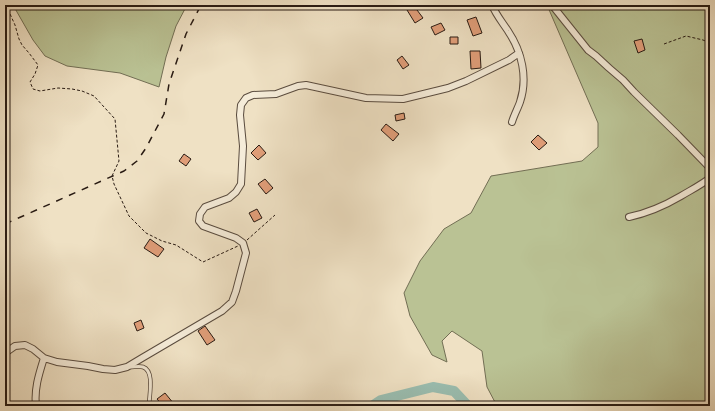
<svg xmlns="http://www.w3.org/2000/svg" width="715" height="411" viewBox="0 0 715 411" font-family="'Gentium Book Plus',serif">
  <rect width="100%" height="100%" fill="#efe1c4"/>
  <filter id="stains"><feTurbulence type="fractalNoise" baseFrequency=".005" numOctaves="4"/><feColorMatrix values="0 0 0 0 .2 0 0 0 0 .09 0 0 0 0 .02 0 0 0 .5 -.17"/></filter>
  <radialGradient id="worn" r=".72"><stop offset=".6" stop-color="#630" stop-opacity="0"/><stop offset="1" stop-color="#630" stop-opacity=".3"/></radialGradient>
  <path fill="#bac294" stroke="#726e54" d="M 13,5 L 187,5 L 176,26 L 166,57 L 159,87 L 120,73 L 67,66 L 45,56 L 33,40 Z
    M 547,5 L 710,5 L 710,406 L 497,406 L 487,387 L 482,351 L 452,331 L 442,341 L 447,362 L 432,355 L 410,316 L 404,293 L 420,261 L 444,229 L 471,213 L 491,176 L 582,161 L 598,147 L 598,123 Z"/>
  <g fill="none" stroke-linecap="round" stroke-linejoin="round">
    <path stroke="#9abeb1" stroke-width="10" d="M 372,406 L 381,400 L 433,387 L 454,391 L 468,406"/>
  </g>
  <path fill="#e19e79" stroke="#291b13" d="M 414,6 L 423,18 L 415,23 L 407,10 Z
    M 476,17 L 482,33 L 473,36 L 467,20 Z
    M 441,23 L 445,30 L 435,35 L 431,27 Z
    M 450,37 L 458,37 L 458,44 L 450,44 Z
    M 642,39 L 645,50 L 638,53 L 634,41 Z
    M 470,51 L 480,51 L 481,68 L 471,69 Z
    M 402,56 L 409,65 L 403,69 L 397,60 Z
    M 404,113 L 405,119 L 396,121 L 395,115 Z
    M 386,124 L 399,134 L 393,141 L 381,130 Z
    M 538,135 L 547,143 L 539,150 L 531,142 Z
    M 259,145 L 266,153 L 258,160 L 251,153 Z
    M 184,154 L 191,159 L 186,166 L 179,161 Z
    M 265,179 L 273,188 L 266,194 L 258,184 Z
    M 257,209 L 262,218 L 254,222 L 249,213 Z
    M 150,239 L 164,249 L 158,257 L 144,248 Z
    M 141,320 L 144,328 L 137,331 L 134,323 Z
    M 205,326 L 215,340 L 207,345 L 198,331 Z
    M 165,393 L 174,404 L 171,406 L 163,406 L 157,399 Z"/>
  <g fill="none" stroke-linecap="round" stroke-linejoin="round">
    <defs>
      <path id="lane" d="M 130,367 C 134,367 140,366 143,367 C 155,371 149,396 149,406"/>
      <path id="street" d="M 492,5 C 496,15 503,23 508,31 C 522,52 528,78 520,102 C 518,108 514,115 512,122
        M 552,5 L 588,50 L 596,56 L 609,68 L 623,80 L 634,92 L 678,135 L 710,168
        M 629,217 C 648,213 664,206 681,196 C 691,190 701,185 710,178
        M 5,353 L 15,346 L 25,345 L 33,349 L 44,358 L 57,362 L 88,366 L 103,369 L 115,370 L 127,367 L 142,358 L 222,311 L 232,302 L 236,291 L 246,253 L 243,243 L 236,238 L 203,226 L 199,221 L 200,214 L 205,207 L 229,198 L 236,192 L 241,184 L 243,146 L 240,115 L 241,105 L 246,98 L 253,95 L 276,94 L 298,86 L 306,85 L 366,98 L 403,99 L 448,88 L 466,81 L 509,60 L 519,53
        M 36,406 C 34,389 39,374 44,358"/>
    </defs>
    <use href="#lane" stroke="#5a4c3f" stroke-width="4.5"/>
    <use href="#street" stroke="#5a4c3f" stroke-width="8"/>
    <path stroke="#291b13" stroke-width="1" stroke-dasharray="3 2" stroke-linecap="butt" d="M 6,5 L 15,25 L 19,39 L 22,45 L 29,53 L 38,65 L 35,74 L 30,82 L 33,89 L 40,91 L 58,88 L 72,89 L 82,91 L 94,96 L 115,119 L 119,161 L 112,176 L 114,184 L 129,216 L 146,233 L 162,241 L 176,245 L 203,262 L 238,246
      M 664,44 L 686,36 L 703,40 L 710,43
      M 247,240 L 275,215"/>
    <use href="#lane" stroke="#f5ecd9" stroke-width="3"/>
    <use href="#street" stroke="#f5ecd9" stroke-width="6"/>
    <path stroke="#291b13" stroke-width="1.5" stroke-dasharray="7 7" stroke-linecap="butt" d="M 5,224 L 124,171 L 137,161 L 146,148 L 164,114 L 169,84 L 186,34 L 201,5"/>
  </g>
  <rect width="715" height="411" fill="none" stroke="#efe1c4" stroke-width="20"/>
  <rect x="6" y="6" width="703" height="399" fill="none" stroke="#291b13" stroke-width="2"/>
  <rect x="10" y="10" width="695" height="391" fill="none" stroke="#291b13"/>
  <rect width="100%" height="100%" filter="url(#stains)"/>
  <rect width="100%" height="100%" fill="url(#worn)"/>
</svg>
